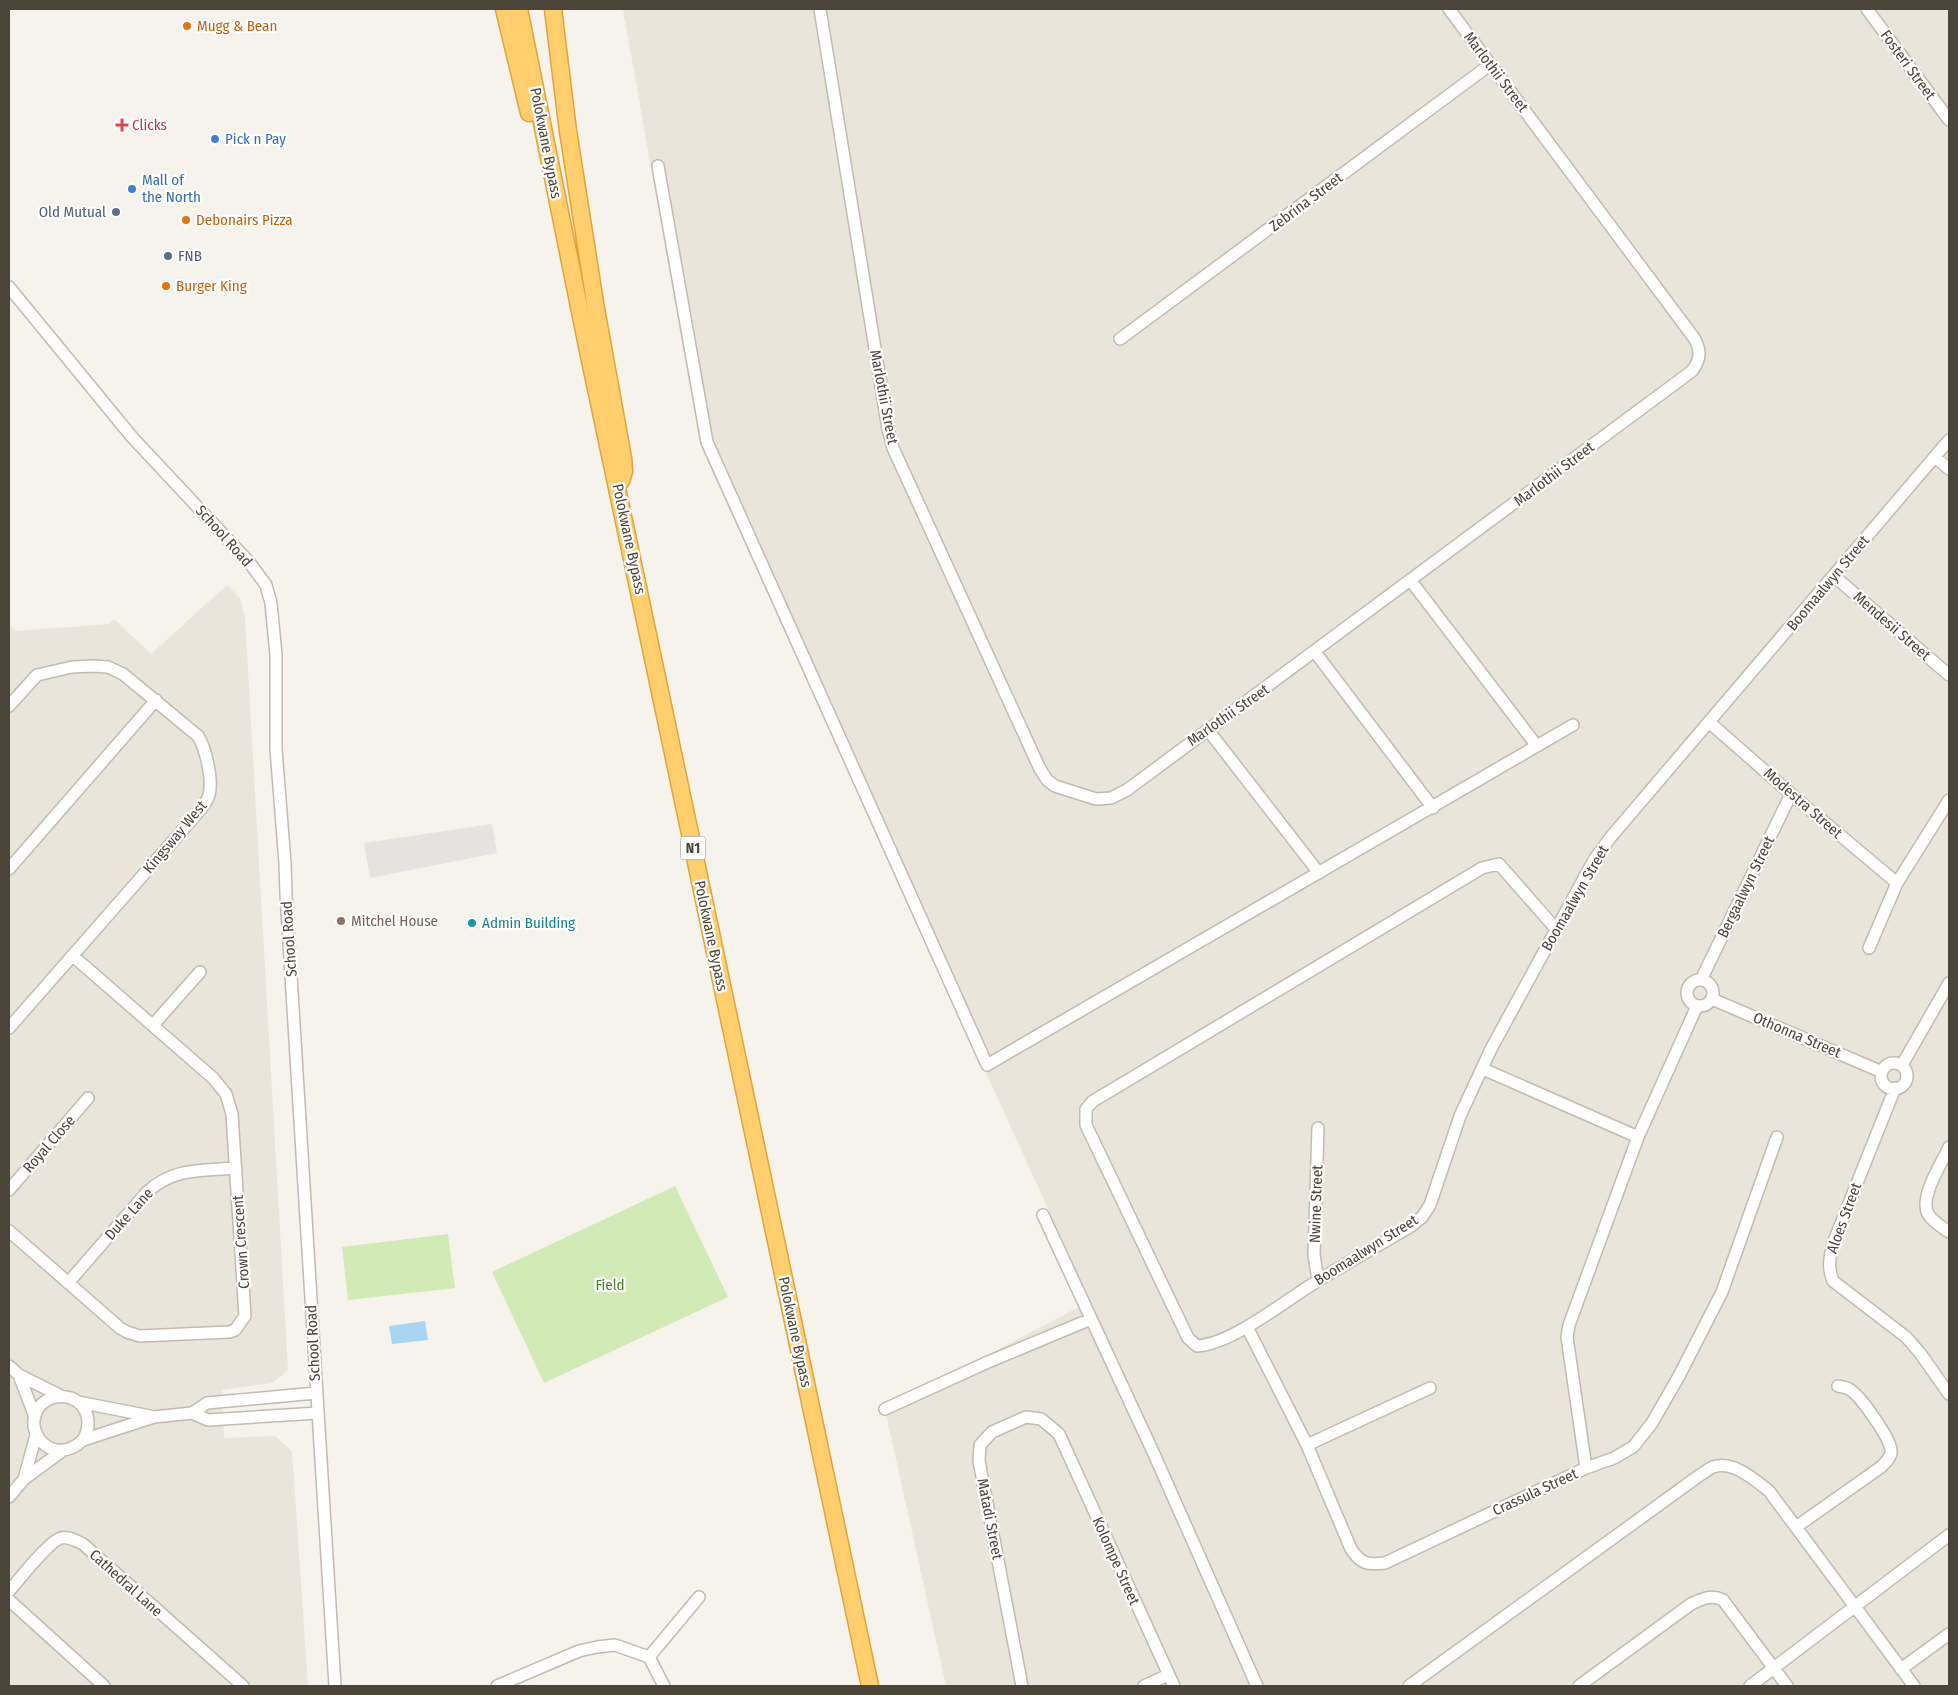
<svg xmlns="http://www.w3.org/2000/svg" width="1958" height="1695" viewBox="0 0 1958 1695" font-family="'Fira Sans Condensed',sans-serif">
  <rect width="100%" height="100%" fill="#f6f3ec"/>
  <path fill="#eae5da" d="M 623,9 L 1949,9 L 1949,1686 L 946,1686 L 885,1409 L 1090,1301 L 700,445 Z
    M 227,585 L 240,598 L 245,618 L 288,1370 L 273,1383 L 222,1390 L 224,1438 L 275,1436 L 292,1451 L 308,1686 L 9,1686 L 9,625 L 16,631 L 109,624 L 114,619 L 151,654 Z"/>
  <path fill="#d2eab5" d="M 675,1186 L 728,1297 L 544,1383 L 492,1272 Z
    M 448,1234 L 455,1288 L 348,1300 L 342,1247 Z"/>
  <path fill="#e5e3e0" d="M 492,824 L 497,853 L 370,878 L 364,843 Z"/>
  <path fill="#a9d4f2" d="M 425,1321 L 428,1340 L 392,1344 L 389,1326 Z"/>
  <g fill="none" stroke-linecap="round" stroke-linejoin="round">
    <defs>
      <path id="minor" d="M 820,9 L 888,429 L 893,448 L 1040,769 L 1047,780 L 1055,786 L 1096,799 L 1111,798 L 1127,790 L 1692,371 C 1701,359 1701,350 1694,338 L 1449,9
        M 1867,9 L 1949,120
        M 658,166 L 707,442 L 987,1065 L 1573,725
        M 9,287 L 132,437 L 249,562 L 266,585 L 271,603 L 276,655 L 276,749 L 285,863 L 286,895 L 335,1686
        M 1120,339 L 1491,64
        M 1935,457 L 1949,469
        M 1834,576 L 1949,675
        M 1411,581 L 1537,746
        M 1315,652 L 1433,808
        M 9,706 L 37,675 L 72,667 L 93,666 L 108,667 L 123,674 L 198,736 C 206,749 213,780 209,795 C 208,800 204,804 201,809 L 9,1028
        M 1709,722 L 1791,794 L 1897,883
        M 1208,730 L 1319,873
        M 9,869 L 156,700
        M 1556,929 L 1499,864 L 1482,868 L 1105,1094 L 1093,1101 L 1086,1109 L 1086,1125 L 1188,1338 L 1197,1346 C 1233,1344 1287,1299 1319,1280 C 1350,1261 1381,1244 1411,1226 L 1422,1217 L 1430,1205 L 1460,1116 L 1491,1049 L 1594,860 L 1610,838 L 1949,440
        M 1869,948 L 1897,883 L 1949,800
        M 1701,980 L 1791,794
        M1687 993a13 13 0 1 1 26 0a13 13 0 1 1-26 0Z
        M 1712,999 L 1882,1072
        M 153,1025 L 200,972
        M1881 1076a13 13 0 1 1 26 0a13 13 0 1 1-26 0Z
        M 1902,1065 L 1949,983
        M 1483,1069 L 1638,1137
        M 1895,1088 L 1834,1241 C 1830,1256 1827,1266 1833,1281 L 1906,1337 L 1920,1353 L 1949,1394
        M 1318,1128 L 1314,1255 L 1318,1280
        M 1949,1147 C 1942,1163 1919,1197 1928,1214 C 1933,1222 1942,1227 1949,1232
        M 9,1190 L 88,1098
        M 1043,1215 L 1154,1454 L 1257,1686
        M 9,1231 L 120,1328 L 127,1332 L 140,1336 L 229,1332 L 235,1330 L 245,1316 L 232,1114 L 226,1094 L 213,1078 L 73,956
        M 68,1283 L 147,1192 C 175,1167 201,1171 236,1168
        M 1247,1327 L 1307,1445 L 1351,1549 C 1361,1564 1367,1565 1385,1563 L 1586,1468 L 1614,1458 L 1633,1447 L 1652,1423 L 1679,1376 L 1722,1292 L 1777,1137
        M 9,1366 L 19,1375 L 61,1396
        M 19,1375 L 35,1417
        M 78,1402 L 150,1416
        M 885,1409 L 988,1362 L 1091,1319
        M 192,1413 L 207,1403 L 316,1393
        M 83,1440 C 92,1425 89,1405 71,1398 C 64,1396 56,1396 49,1399 C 13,1418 48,1473 83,1440 L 154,1417 L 192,1413 L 208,1420 L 318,1413
        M 1307,1445 L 1430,1388
        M 1586,1468 L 1567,1337 L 1569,1325 L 1638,1137 L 1697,1006
        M 24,1479 L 36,1435
        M 9,1497 L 24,1479 L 62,1451
        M 1796,1527 L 1881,1467 C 1886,1462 1891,1458 1891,1451 C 1891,1439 1860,1395 1849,1389 C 1846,1387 1841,1387 1838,1386
        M 9,1591 C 19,1580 49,1541 61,1538 C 69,1536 76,1541 83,1544 L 243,1686
        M 9,1600 L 104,1686
        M 649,1657 L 699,1597
        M 1901,1669 L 1949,1634
        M 497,1686 L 579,1651 L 597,1647 L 615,1645 L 649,1657 L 664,1686
        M 1022,1686 L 979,1461 L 980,1445 L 992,1432 L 1026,1417 L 1041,1419 L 1059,1434 L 1174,1686
        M 1144,1686 L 1168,1675
        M 1409,1686 L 1700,1475 C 1704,1473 1709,1468 1713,1467 C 1733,1460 1755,1480 1769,1491 L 1914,1686
        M 1579,1686 L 1691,1604 C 1702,1599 1711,1594 1723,1600 L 1787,1686
        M 1750,1686 L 1949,1535"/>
      <path id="highway" d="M 504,9 L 529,113
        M 519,9 L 587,346 L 870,1686
        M 553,9 L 568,131 L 596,309 L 623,458 L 624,471 L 621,481"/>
    </defs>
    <use href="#minor" stroke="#c2bbae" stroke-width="14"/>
    <use href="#highway" stroke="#e0a43c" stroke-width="19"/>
    <use href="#minor" stroke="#fff" stroke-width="11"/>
    <use href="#highway" stroke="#ffcf6e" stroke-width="16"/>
  </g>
  <g fill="#e8710a" stroke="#fff" stroke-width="2">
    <circle cx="187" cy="26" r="5"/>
    <circle cx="186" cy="220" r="5"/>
    <circle cx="166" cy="286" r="5"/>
  </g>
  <path fill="#e0444e" stroke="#fff" stroke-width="2" d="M119.5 117.5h5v5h5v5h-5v5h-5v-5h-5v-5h5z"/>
  <g fill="#3f7fe0" stroke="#fff" stroke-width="2">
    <circle cx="215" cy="139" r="5"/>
    <circle cx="132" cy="189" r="5"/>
  </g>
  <g fill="#5c6f8a" stroke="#fff" stroke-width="2">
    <circle cx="116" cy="212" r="5"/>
    <circle cx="168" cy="256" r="5"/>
  </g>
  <circle fill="#8d6e63" stroke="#fff" stroke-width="2" cx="341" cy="921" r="5"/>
  <circle fill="#0f9aa8" stroke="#fff" stroke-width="2" cx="472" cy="923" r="5"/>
  <g text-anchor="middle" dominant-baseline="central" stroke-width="4.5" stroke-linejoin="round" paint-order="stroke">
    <rect fill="#fff" stroke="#817c74" stroke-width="1" x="680.5" y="836.5" width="25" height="23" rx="4"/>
    <g font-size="14" font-weight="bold" fill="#4b4439">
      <text x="693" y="848">N1</text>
    </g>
    <g font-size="15" fill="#c56008" stroke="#fff" text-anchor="start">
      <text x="197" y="26">Mugg &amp; Bean</text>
      <text x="196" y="220">Debonairs Pizza</text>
      <text x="176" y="286">Burger King</text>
    </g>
    <g font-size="15" fill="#4b4439" stroke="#fff">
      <text transform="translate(1908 65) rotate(54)">Fosteri Street</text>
      <text transform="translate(1496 72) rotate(53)">Marlothii Street</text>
      <text transform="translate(546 143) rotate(79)">Polokwane Bypass</text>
      <text transform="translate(1306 202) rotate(-37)">Zebrina Street</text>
      <text transform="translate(884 397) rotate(79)">Marlothii Street</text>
      <text transform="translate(1554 474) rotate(-37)">Marlothii Street</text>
      <text transform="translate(224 536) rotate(48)">School Road</text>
      <text transform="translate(629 539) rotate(78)">Polokwane Bypass</text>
      <text transform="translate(1828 583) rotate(-50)">Boomaalwyn Street</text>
      <text transform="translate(1892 626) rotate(41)">Mendesii Street</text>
      <text transform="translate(1228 715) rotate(-35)">Marlothii Street</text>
      <text transform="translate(1803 803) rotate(41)">Modestra Street</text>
      <text transform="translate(175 837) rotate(-50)">Kingsway West</text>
      <text transform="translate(1746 887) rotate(-64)">Bergaalwyn Street</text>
      <text transform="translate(1575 898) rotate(-60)">Boomaalwyn Street</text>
      <text transform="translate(711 936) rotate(78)">Polokwane Bypass</text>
      <text transform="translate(289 939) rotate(-94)">School Road</text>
      <text transform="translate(1797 1035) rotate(23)">Othonna Street</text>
      <text transform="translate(49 1144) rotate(-49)">Royal Close</text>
      <text transform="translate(1316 1204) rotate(-88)">Nwine Street</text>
      <text transform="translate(129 1214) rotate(-48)">Duke Lane</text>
      <text transform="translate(1844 1218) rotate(-70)">Aloes Street</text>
      <text transform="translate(241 1242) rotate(-94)">Crown Crescent</text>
      <text transform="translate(1366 1250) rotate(-32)">Boomaalwyn Street</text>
      <text transform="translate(795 1332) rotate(78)">Polokwane Bypass</text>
      <text transform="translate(313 1343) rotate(-93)">School Road</text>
      <text transform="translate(1535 1492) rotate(-25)">Crassula Street</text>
      <text transform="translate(990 1519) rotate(79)">Matadi Street</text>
      <text transform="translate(1116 1561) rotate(66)">Kolompe Street</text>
      <text transform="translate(126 1583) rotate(42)">Cathedral Lane</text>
    </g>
    <g font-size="15" fill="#be3a42" stroke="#fff" text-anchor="start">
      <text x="132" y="125">Clicks</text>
    </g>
    <g font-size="15" fill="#366cbe" stroke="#fff" text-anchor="start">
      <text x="225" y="139">Pick n Pay</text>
      <text x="142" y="180">Mall of<tspan x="142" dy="17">the North</tspan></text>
    </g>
    <g font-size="15" fill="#4e5e75" stroke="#fff" text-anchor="end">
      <text x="106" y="212">Old Mutual</text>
      <text x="178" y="256" text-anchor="start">FNB</text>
    </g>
    <g font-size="15" fill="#785e54" stroke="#fff" text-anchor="start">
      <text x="351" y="921">Mitchel House</text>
    </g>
    <g font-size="15" fill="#0d838f" stroke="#fff" text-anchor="start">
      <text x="482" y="923">Admin Building</text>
    </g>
    <g font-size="15" fill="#4a7f2a" stroke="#fff">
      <text x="610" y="1285">Field</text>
    </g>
  </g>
  <rect width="1958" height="1695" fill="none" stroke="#4b4439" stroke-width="20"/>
</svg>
